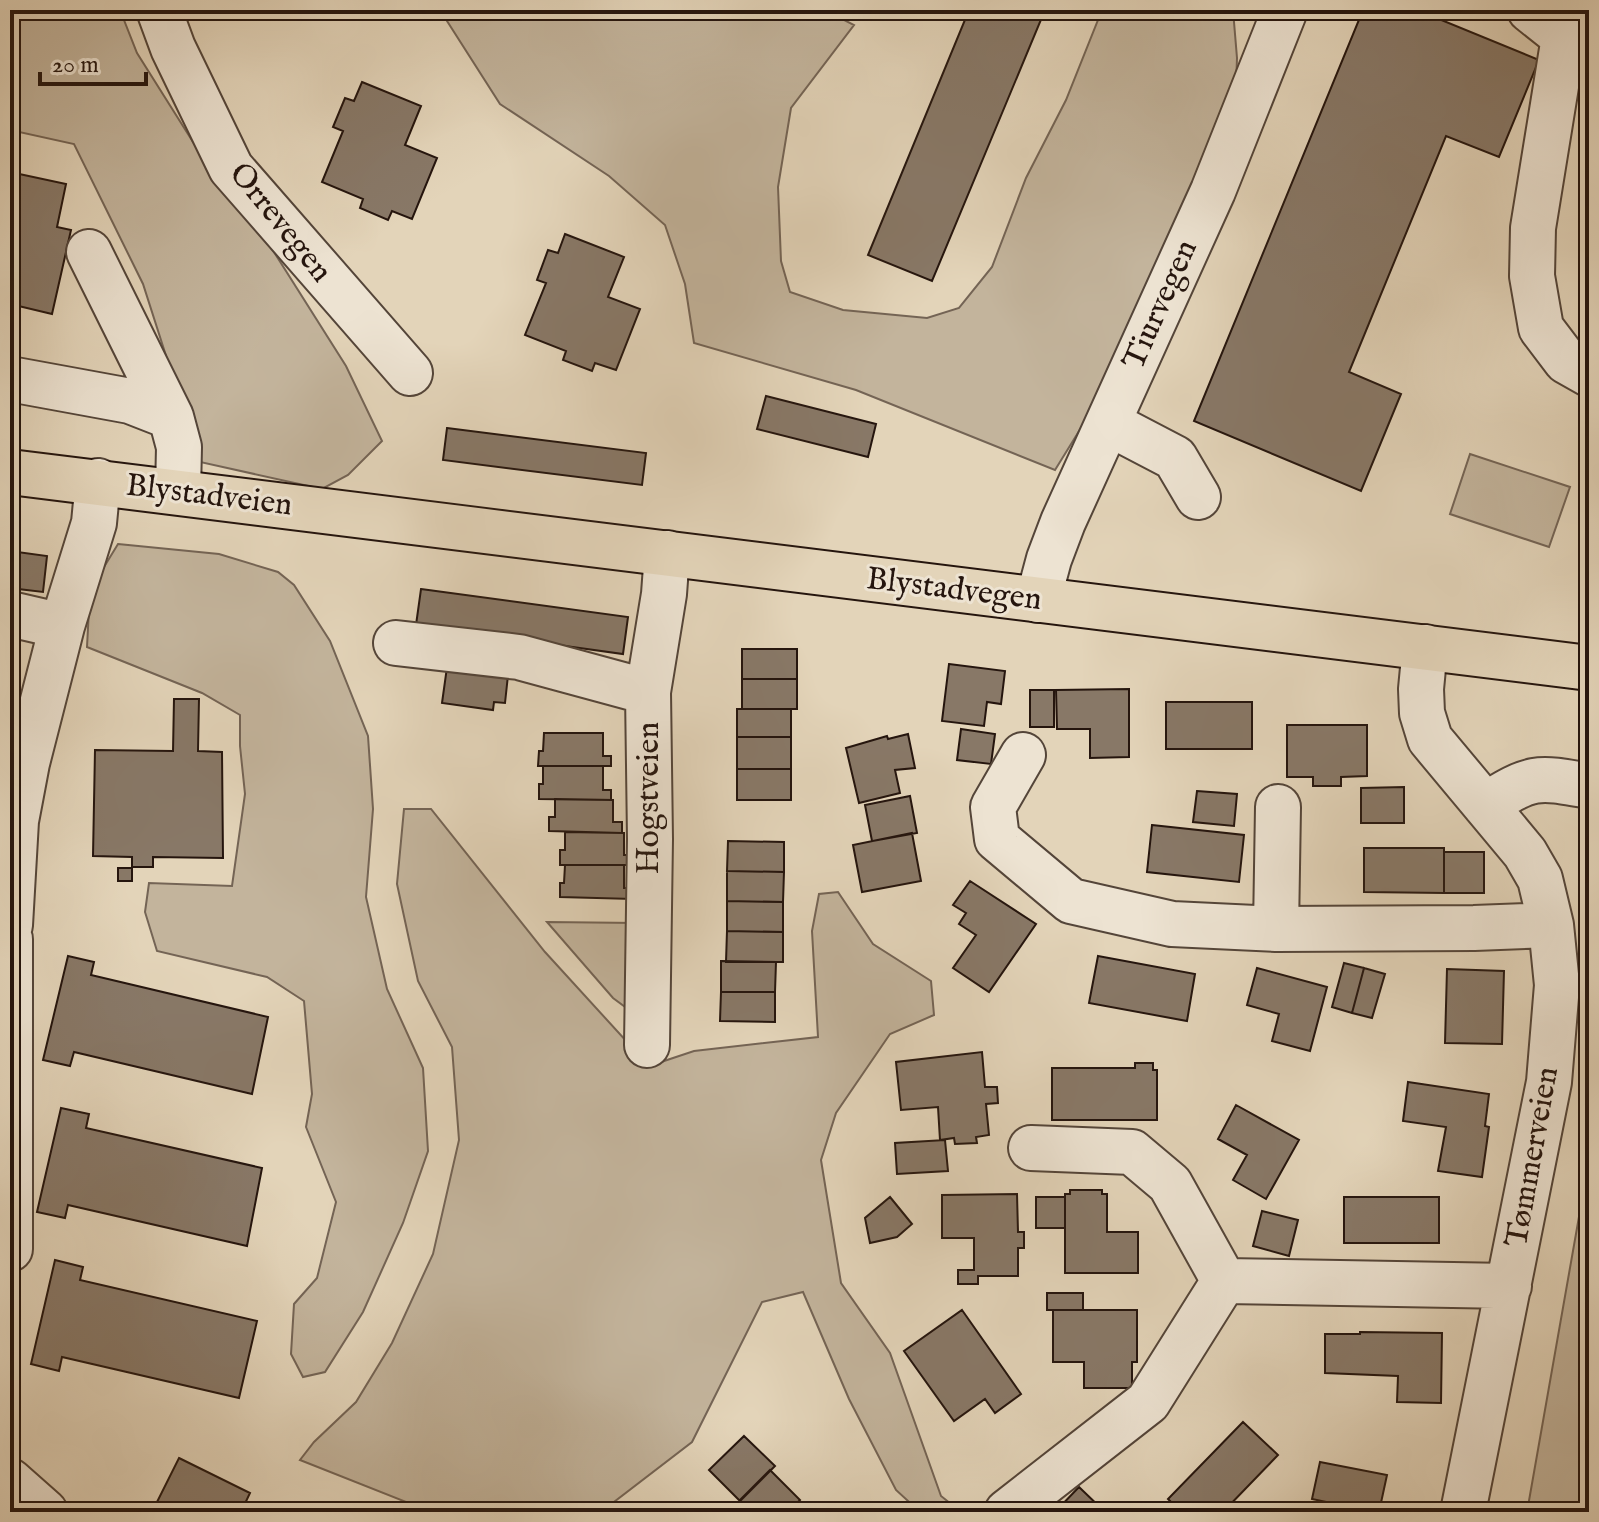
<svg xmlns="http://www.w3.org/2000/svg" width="1599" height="1522" viewBox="0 0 1599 1522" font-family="'IM FELL English',serif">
  <rect width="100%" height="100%" fill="#e3d4b9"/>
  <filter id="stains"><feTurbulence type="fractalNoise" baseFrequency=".0025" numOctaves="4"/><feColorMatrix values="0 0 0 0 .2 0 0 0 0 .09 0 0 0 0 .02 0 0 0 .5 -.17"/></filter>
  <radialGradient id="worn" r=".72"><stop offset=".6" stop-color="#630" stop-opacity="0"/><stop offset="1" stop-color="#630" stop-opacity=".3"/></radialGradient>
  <path fill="#c3b49c" stroke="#746455" stroke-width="2" d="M 10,10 L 120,10 L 137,53 L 210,169 L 267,241 L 346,366 L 382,441 L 348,475 L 322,489 L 200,462 L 143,284 L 74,144 L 10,130 Z
    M 440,10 L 825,10 L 854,25 L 791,108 L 778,187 L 781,261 L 790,292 L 843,310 L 927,318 L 959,308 L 992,267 L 1026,178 L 1066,100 L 1102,10 L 1233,10 L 1237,58 L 1235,116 L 1110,381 L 1055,470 L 856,390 L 694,343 L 685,284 L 665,225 L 609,176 L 500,104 Z
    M 1470,454 L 1570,487 L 1549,547 L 1450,514 Z
    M 118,544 L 219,554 L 278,572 L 294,585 L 330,641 L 368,736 L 373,809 L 366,897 L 387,989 L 423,1068 L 428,1151 L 403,1223 L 363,1312 L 325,1372 L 303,1377 L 291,1354 L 294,1304 L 317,1278 L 336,1202 L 306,1127 L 312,1094 L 304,1001 L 267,977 L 157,951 L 145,912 L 149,883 L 232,886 L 245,794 L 240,746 L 240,715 L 202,693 L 87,647 L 90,590 Z
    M 404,809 L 431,809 L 545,952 L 649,1066 L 694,1051 L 818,1037 L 812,931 L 819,894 L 838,892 L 873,944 L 931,981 L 934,1015 L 890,1034 L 836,1113 L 821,1160 L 841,1283 L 890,1353 L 941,1496 L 961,1512 L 920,1512 L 896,1490 L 849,1399 L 803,1292 L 762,1302 L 692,1442 L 614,1502 L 607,1512 L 427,1512 L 424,1509 L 300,1460 L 314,1442 L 356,1402 L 392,1343 L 433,1254 L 459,1140 L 452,1047 L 418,981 L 397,884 Z
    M 547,922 L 637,923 L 636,1015 L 613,998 Z
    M 1589,1160 L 1589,1512 L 1527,1512 Z"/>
  <path fill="#887867" stroke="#25150e" stroke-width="2" d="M 969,10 L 1045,10 L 932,281 L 868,255 Z
    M 1363,10 L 1417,10 L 1539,60 L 1499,157 L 1446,136 L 1349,372 L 1401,394 L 1361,491 L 1194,421 Z
    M 362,82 L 421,106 L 405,145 L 437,158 L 412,219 L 392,211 L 388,220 L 360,208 L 363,199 L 322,182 L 343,131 L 333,127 L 345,98 L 354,101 Z
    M 10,172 L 66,184 L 57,227 L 71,230 L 52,314 L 10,304 Z
    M 565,234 L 624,257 L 608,297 L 640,309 L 616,370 L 595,363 L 592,371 L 563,360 L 566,351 L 525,335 L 546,283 L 537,280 L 548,250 L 558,253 Z
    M 766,396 L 876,424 L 868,457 L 757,429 Z
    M 447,428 L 646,453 L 642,485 L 443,460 Z
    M 10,551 L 47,556 L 43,592 L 10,588 Z
    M 421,589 L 628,617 L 623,654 L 416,625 Z
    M 742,649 L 797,649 L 797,679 L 742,679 Z
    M 949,664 L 1005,671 L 1001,704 L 987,702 L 984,726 L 942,721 Z
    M 447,667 L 508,675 L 505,703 L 494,702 L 493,710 L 442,703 Z
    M 742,679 L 797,679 L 797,709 L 742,709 Z
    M 1129,689 L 1129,757 L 1090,758 L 1090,729 L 1057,729 L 1056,690 Z
    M 1030,690 L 1054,690 L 1054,727 L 1030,727 Z
    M 174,699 L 199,699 L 198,751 L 222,752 L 223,858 L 153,857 L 153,867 L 132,867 L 132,857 L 93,856 L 95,750 L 173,751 Z
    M 1166,702 L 1252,702 L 1252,749 L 1166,749 Z
    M 737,709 L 791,709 L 791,737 L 737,737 Z
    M 1287,725 L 1367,725 L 1367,776 L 1341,777 L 1341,786 L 1313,786 L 1313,777 L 1287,777 Z
    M 961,729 L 995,734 L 991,764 L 957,760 Z
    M 544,733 L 603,733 L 603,756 L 611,756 L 611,766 L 538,766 L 539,751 L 543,751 Z
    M 908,734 L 915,768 L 895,770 L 900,793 L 859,803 L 846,748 L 887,736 L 888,739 Z
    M 737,737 L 791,737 L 791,769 L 737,769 Z
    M 543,766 L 603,766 L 603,790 L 611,790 L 611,800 L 539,799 L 539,784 L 543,784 Z
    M 737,769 L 791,769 L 791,800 L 737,800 Z
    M 1404,787 L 1404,823 L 1361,823 L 1361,788 Z
    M 1197,791 L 1237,794 L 1234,826 L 1193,822 Z
    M 910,796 L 917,833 L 872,841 L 865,805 Z
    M 555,799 L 613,800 L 613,822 L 622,822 L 622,833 L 549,831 L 549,817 L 555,817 Z
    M 1152,825 L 1244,835 L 1239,882 L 1147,872 Z
    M 565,832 L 624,833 L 624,855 L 633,855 L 633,865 L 560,865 L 560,850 L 565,850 Z
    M 912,833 L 921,881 L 862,892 L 853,845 Z
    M 728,841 L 784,842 L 784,872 L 727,871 Z
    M 1364,848 L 1444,848 L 1444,893 L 1364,892 Z
    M 1444,852 L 1484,852 L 1484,893 L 1444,893 Z
    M 565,865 L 624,865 L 624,888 L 633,888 L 633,899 L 560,897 L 560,883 L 564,883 Z
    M 118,868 L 132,868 L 132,881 L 118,881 Z
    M 727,871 L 784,872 L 783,902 L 727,901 Z
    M 970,881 L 1036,924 L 989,992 L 953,968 L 976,935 L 959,924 L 966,913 L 953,905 Z
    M 727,901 L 783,902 L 783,932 L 727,931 Z
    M 727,931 L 783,932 L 783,962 L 726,962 Z
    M 68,956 L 94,962 L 91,975 L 268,1017 L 252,1094 L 74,1052 L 70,1066 L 43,1060 Z
    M 1098,956 L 1195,974 L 1187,1021 L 1089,1003 Z
    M 721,961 L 776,962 L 775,992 L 721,992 Z
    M 1344,963 L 1364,968 L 1352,1013 L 1332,1007 Z
    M 1257,968 L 1327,987 L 1310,1051 L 1272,1041 L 1279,1014 L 1247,1005 Z
    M 1364,968 L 1385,974 L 1372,1018 L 1352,1013 Z
    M 1447,969 L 1504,971 L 1502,1044 L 1445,1043 Z
    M 721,992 L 775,992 L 775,1022 L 720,1021 Z
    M 982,1052 L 985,1087 L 997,1087 L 998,1103 L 986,1104 L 989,1135 L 976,1137 L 977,1143 L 955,1144 L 954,1138 L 940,1140 L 938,1107 L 901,1110 L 896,1062 Z
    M 1135,1063 L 1153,1063 L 1153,1070 L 1157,1070 L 1157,1120 L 1052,1120 L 1052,1068 L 1135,1068 Z
    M 1408,1082 L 1489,1094 L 1485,1126 L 1489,1127 L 1482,1177 L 1438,1171 L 1446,1127 L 1403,1121 Z
    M 1236,1105 L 1299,1140 L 1266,1199 L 1233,1180 L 1247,1155 L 1218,1139 Z
    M 61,1108 L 89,1114 L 86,1128 L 262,1168 L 247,1246 L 68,1205 L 65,1218 L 37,1212 Z
    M 945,1140 L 948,1171 L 897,1174 L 895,1143 Z
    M 1070,1190 L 1102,1190 L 1102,1194 L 1107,1194 L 1107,1232 L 1138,1232 L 1138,1273 L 1065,1273 L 1065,1194 L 1070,1194 Z
    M 1017,1194 L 1018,1232 L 1024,1232 L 1024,1248 L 1018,1248 L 1018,1276 L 978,1276 L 978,1284 L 958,1284 L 958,1270 L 974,1270 L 974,1238 L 942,1238 L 942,1195 Z
    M 890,1197 L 912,1224 L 897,1237 L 870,1243 L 865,1218 Z
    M 1036,1197 L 1065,1197 L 1065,1228 L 1036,1228 Z
    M 1344,1197 L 1439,1197 L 1439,1243 L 1344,1243 Z
    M 1262,1211 L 1298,1220 L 1289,1256 L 1253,1246 Z
    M 55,1260 L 83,1267 L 80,1280 L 257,1321 L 239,1398 L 62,1357 L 59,1371 L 31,1364 Z
    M 1047,1293 L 1083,1293 L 1083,1310 L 1047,1310 Z
    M 962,1310 L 1021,1394 L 995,1413 L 985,1399 L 954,1421 L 904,1351 Z
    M 1053,1310 L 1137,1310 L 1137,1362 L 1132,1362 L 1132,1388 L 1084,1388 L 1084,1362 L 1053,1362 Z
    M 1360,1332 L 1442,1333 L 1441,1403 L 1397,1402 L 1398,1376 L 1325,1373 L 1325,1334 L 1360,1334 Z
    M 1243,1422 L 1278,1455 L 1223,1512 L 1181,1512 L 1168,1499 Z
    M 744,1436 L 775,1466 L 740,1501 L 709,1470 Z
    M 179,1458 L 250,1493 L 241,1512 L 152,1512 Z
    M 1320,1462 L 1387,1475 L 1379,1512 L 1340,1512 L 1341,1505 L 1312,1499 Z
    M 770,1470 L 800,1500 L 789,1512 L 742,1512 L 735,1505 Z
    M 1079,1487 L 1105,1512 L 1055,1512 Z"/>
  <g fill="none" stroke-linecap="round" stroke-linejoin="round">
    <defs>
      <path id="minor" d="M 159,10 L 173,48 L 231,168 L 410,373
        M 1530,10 L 1564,37 L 1533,228 L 1532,276 L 1541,328 L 1566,361 L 1589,374
        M 89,252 L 171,417
        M 10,379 L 130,401 L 171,417 L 179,447 L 178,491
        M 1108,423 L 1175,458 L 1198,497
        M 1038,600 L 1049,559 L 1063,522 L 1213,191 L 1285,10
        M 10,614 L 62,626
        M 396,643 L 519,657 L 648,692
        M 1425,647 L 1421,689 L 1422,713 L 1430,739 L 1525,853 L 1540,879 L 1551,925 L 1557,985 L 1549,1082 L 1463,1512
        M 1023,755 L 993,807 L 997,839 L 1071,901 L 1172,924 L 1276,929 L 1474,928 L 1551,925
        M 1485,805 C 1533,776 1534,776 1589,786
        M 10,925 L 16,821 L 27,763 L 62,626 L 94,523 L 98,481
        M 1276,929 L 1278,807
        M 10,939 L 10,1249
        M 647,1045 L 650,839 L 648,692 L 664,594 L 667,553
        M 1031,1148 L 1132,1152 L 1170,1184 L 1224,1281 L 1509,1286
        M 10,1481 L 45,1512
        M 1007,1512 L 1148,1402 L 1224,1281"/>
      <path id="major" d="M 10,472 L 1589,668"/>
    </defs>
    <use href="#minor" stroke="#544539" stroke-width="48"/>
    <use href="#major" stroke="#25150e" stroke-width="48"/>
    <use href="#minor" stroke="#ede3d2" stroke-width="44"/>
    <use href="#major" stroke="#e3d4b9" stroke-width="44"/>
  </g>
  <g text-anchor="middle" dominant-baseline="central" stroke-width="6" stroke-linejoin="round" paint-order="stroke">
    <g font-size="32" fill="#25150e" stroke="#ede3d2">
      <text transform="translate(280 223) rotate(51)">Orrevegen</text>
      <text transform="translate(1161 305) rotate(-66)">Tiurvegen</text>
      <text transform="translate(209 496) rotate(7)">Blystadveien</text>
      <text transform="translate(954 590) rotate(7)">Blystadvegen</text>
      <text transform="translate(649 798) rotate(-90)">Hogstveien</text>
      <text transform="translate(1533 1157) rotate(-80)">Tømmerveien</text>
    </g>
  </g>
  <rect width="1599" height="1522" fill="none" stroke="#e3d4b9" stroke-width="40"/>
  <rect x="12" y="12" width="1575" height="1498" fill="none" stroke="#25150e" stroke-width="4"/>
  <rect x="20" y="20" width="1559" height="1482" fill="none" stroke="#25150e" stroke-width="2"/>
  <path d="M40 72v12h106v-12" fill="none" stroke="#25150e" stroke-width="4"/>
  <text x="52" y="72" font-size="24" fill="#25150e" stroke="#ede3d2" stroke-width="6" paint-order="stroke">20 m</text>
  <rect width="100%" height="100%" filter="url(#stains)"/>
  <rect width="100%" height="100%" fill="url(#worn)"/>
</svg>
